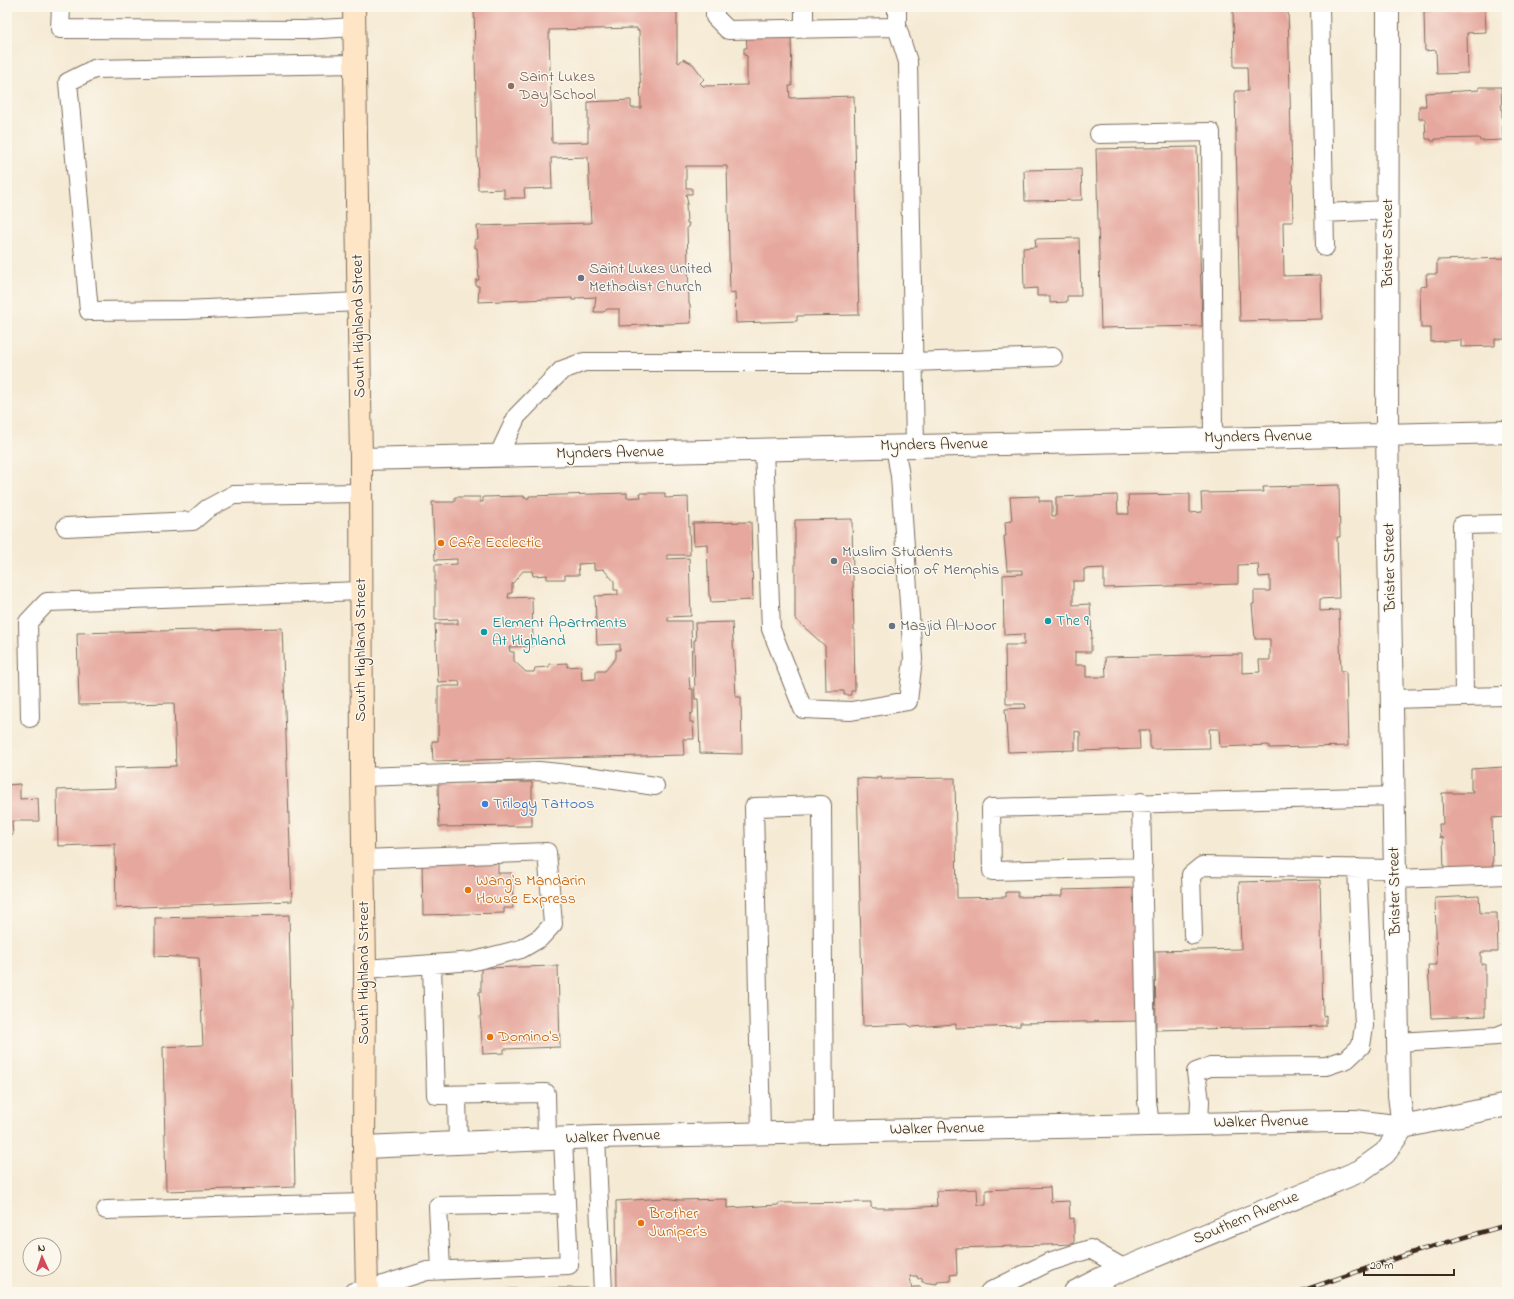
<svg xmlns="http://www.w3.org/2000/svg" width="1514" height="1299" viewBox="0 0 1514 1299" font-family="'Indie Flower',sans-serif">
  <rect width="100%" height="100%" fill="#fbf7ec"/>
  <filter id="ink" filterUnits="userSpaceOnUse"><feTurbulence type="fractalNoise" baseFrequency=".025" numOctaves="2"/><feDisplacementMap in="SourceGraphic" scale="8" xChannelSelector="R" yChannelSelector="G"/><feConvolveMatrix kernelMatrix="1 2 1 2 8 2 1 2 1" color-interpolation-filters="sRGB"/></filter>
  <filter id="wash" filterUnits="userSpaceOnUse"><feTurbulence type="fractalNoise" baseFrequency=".012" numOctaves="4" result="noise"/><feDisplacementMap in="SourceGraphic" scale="16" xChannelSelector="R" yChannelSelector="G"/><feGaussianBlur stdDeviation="0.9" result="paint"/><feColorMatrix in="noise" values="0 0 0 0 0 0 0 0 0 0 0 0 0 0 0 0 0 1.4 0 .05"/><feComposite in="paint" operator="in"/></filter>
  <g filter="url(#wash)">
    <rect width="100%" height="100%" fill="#f5ead4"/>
    <g id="blocks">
      <path fill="#e6a89e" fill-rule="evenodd" d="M 474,7 L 677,7 L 677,61 L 679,63 L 683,59 L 693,64 L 704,79 L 700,83 L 703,86 L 747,85 L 747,56 L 744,55 L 744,48 L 747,48 L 746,34 L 791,33 L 792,86 L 789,86 L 790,98 L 854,96 L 859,315 L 797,316 L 797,321 L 736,323 L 735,292 L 730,293 L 727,166 L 686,166 L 686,188 L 692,188 L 692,194 L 686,194 L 688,204 L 686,204 L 687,223 L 689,223 L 688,227 L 687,227 L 689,304 L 690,304 L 691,323 L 619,326 L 619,309 L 607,309 L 604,312 L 594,312 L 596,297 L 576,298 L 576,300 L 572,300 L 572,298 L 478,302 L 479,286 L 476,286 L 476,280 L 479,280 L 477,248 L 475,248 L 475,239 L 478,239 L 477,226 L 591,223 L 588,157 L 551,158 L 552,188 L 524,189 L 525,198 L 504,198 L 504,189 L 478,190 ZM 637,28 L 637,31 L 639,30 L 641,108 L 631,108 L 631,100 L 588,102 L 588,142 L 552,143 L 549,30 Z
        M 1233,7 L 1288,7 L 1293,222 L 1283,222 L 1284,276 L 1321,275 L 1322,319 L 1240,321 L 1235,91 L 1248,91 L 1247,67 L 1234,67 Z
        M 1485,9 L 1486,32 L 1467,33 L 1468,73 L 1437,74 L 1436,50 L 1425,51 L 1424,12 Z
        M 1479,87 L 1501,87 L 1503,140 L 1480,141 L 1479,138 L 1435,139 L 1435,141 L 1431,141 L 1431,139 L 1426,139 L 1425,119 L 1419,119 L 1419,106 L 1426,106 L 1425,93 L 1479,90 Z
        M 1197,147 L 1202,326 L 1101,328 L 1096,149 Z
        M 1081,169 L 1082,200 L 1025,201 L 1024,170 Z
        M 1079,238 L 1081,296 L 1067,296 L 1067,302 L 1050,303 L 1050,296 L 1037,296 L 1037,288 L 1024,289 L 1023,248 L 1036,247 L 1035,239 Z
        M 1507,258 L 1507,339 L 1495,339 L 1495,346 L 1461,347 L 1461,340 L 1431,342 L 1431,328 L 1421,328 L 1420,287 L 1427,286 L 1426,274 L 1437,274 L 1437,260 Z
        M 1339,485 L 1340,537 L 1337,537 L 1339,598 L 1320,599 L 1320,611 L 1339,610 L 1341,671 L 1346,671 L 1348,746 L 1269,748 L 1269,745 L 1220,747 L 1219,729 L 1209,729 L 1210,748 L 1150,749 L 1150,730 L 1139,730 L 1140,749 L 1080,751 L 1080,732 L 1075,731 L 1075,750 L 1008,752 L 1005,709 L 1026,708 L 1025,704 L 1006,704 L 1005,645 L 1024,645 L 1024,634 L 1004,635 L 1003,575 L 1022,574 L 1022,570 L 1007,570 L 1004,536 L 1006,536 L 1005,522 L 1012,521 L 1010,497 L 1039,496 L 1039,501 L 1052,501 L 1052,516 L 1056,516 L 1056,497 L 1117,495 L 1118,514 L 1129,514 L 1128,495 L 1190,494 L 1190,513 L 1202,512 L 1201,493 L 1264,492 L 1263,487 ZM 1258,564 L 1259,577 L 1270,576 L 1270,591 L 1254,591 L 1254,604 L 1252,604 L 1255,639 L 1270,639 L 1270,660 L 1259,660 L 1260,672 L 1242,673 L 1242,654 L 1105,657 L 1106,677 L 1086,677 L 1086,665 L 1075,665 L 1075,652 L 1091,652 L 1091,638 L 1092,638 L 1090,604 L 1073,605 L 1073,581 L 1084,581 L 1084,569 L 1104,568 L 1104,588 L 1238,584 L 1238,565 Z
        M 627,493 L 627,498 L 641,497 L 640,493 L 665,493 L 665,498 L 688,497 L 690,555 L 667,555 L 667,559 L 689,558 L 691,616 L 668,617 L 668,621 L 691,621 L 692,676 L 689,677 L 690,689 L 693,689 L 693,713 L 690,714 L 690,722 L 693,722 L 694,739 L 683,739 L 684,755 L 433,761 L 432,741 L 438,741 L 438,686 L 460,686 L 459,681 L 438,682 L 435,624 L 458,624 L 458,619 L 435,620 L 435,565 L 457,564 L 457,559 L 435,560 L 432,502 L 455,502 L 455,497 L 480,497 L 480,502 L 483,502 L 483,497 L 524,496 L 524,498 L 529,498 L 529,496 ZM 594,563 L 594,570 L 603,569 L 614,581 L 614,590 L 618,590 L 618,595 L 595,596 L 597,645 L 620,644 L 620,650 L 616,650 L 616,658 L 605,671 L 596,671 L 596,679 L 582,680 L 581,666 L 567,667 L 567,663 L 549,664 L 549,667 L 535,668 L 534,672 L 526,672 L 514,661 L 514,652 L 510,652 L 509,647 L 533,646 L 532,597 L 508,598 L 509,593 L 512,593 L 512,584 L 523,571 L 532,571 L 533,576 L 547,575 L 547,579 L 565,579 L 565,575 L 579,575 L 578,564 Z
        M 852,519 L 855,690 L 851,691 L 851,695 L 844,695 L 844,691 L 826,691 L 825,646 L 795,619 L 795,520 Z
        M 751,522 L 753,600 L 711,602 L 710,596 L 709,596 L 707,544 L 694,545 L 693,523 Z
        M 732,622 L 736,697 L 741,697 L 742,754 L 700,753 L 698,699 L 695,699 L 694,640 L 696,640 L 695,623 Z
        M 282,628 L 292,901 L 116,908 L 115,844 L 58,846 L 57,790 L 115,788 L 114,768 L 176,766 L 174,703 L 79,705 L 77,633 Z
        M 1504,765 L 1507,765 L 1507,817 L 1492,818 L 1493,869 L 1444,871 L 1443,837 L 1440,838 L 1439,824 L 1443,824 L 1442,793 L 1473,793 L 1473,790 L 1471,790 L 1471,769 L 1504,767 Z
        M 881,776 L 881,779 L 955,778 L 957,898 L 1006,897 L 1006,892 L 1018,892 L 1018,897 L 1062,896 L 1062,890 L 1138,888 L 1140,1021 L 1020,1023 L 1020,1026 L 956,1028 L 956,1024 L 912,1027 L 907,1024 L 863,1026 L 857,778 L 877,779 L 877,777 Z
        M 532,782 L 532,826 L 439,827 L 438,783 Z
        M 20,784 L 20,799 L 38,798 L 39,821 L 12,821 L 13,835 L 7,836 L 7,785 Z
        M 498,861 L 498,873 L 512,873 L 513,908 L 504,908 L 504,913 L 423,915 L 422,863 Z
        M 1320,880 L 1323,1016 L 1326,1015 L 1326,1026 L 1156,1030 L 1155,951 L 1241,949 L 1239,882 Z
        M 1479,896 L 1480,913 L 1497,913 L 1498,952 L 1481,952 L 1481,964 L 1485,964 L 1485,1016 L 1431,1018 L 1428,965 L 1437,965 L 1435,898 Z
        M 289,915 L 295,1187 L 166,1191 L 163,1047 L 203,1045 L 199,958 L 155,956 L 155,918 Z
        M 558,966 L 560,1047 L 504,1049 L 504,1053 L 483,1054 L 480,1016 L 481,1016 L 479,992 L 481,992 L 481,968 Z
        M 1050,1187 L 1051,1202 L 1069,1201 L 1070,1219 L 1074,1218 L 1074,1244 L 956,1248 L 957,1274 L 950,1275 L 951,1281 L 937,1282 L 937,1284 L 922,1282 L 922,1278 L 918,1279 L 917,1276 L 910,1276 L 912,1292 L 617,1292 L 616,1201 L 665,1198 L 679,1200 L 727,1199 L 727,1208 L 778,1205 L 779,1203 L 871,1202 L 871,1207 L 874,1208 L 908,1208 L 937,1206 L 936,1191 L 977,1189 L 978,1205 L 986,1205 L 986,1190 Z
        M 913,1287 L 921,1287 L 921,1292 L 914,1292 Z
        M 556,1288 L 590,1288 L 590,1292 L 497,1292 L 511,1289 Z"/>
    </g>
  </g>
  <g filter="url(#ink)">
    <use href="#blocks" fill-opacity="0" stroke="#7c6d5e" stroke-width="1"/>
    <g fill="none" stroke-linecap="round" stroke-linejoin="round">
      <defs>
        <path id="service" d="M 61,7 L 60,29 L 305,30 L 354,27
          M 715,7 L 715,17 L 728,30 L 897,27 L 897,7
          M 1320,7 L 1325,247
          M 897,27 L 908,62 L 915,446
          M 804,29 L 804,7
          M 355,64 L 94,69 L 68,82 L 89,311 L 185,310 L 358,302
          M 1099,134 L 1211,132 L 1213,438
          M 1324,213 L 1388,210
          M 764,449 L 771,629 L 803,709 L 851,711 L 908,701 L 913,659 L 900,476 L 895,446
          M 498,456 L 517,416 L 562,370 L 584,362 L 913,362 L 1053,357
          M 1507,524 L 1462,525 L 1464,697 L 1507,696
          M 66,527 L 193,521 L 207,509 L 233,495 L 361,493
          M 1392,699 L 1464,697
          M 30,718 L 28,622 L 47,602 L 361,591
          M 362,777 L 539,771 L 588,776 L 655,786
          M 1141,802 L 1147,1101 L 1150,1125
          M 363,859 L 547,852 L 553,924 L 540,938 L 521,949 L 474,961 L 365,969
          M 1143,867 L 992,871 L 991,808 L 1394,796
          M 1395,879 L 1507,875
          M 1193,935 L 1191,875 L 1202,866 L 1395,869
          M 432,965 L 436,1095 L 546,1093 L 547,1139
          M 1398,1042 L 1497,1036 L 1507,1032
          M 457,1095 L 458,1143
          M 1199,1124 L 1200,1101 L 1196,1072 L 1210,1067 L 1326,1066 L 1347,1059 L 1361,1046 L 1364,1026 L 1357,868
          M 761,1133 L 754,807 L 822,805 L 824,1132
          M 596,1137 L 603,1292
          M 106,1210 L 364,1203
          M 441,1270 L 438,1206 L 566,1204
          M 353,1292 L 367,1290 L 427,1271 L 569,1265 L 563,1139
          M 989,1292 L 1049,1262 L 1090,1249 L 1125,1269"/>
        <path id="minor" d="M 1388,7 L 1387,434 L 1399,1095 L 1403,1127
          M 361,459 L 1507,432"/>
        <path id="tertiary" d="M 364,1147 L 596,1137 L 1335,1121 L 1355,1121 L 1403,1127 L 1507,1105
          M 1075,1292 L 1102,1278 L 1360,1171 L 1385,1153 L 1403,1127"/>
        <path id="secondary" d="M 354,7 L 361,459 L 362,777 L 365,969 L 364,1147 L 367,1292"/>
      </defs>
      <use href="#service" stroke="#7c6d5e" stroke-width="20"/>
      <use href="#minor" stroke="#7c6d5e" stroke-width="24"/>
      <use href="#tertiary" stroke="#7c6d5e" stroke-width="24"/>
      <use href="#secondary" stroke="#7c6d5e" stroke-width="24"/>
      <use href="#service" stroke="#fff" stroke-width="18"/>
      <use href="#minor" stroke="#fff" stroke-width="22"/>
      <use href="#tertiary" stroke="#fff" stroke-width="22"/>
      <use href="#secondary" stroke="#fde5c5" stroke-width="22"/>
      <defs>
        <path id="rail" d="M 1299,1292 L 1414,1252 L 1507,1225"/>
      </defs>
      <use href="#rail" stroke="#3b2a1e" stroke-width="4.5"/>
      <use href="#rail" stroke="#fbf7ec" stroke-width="3" stroke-dasharray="9" stroke-linecap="butt"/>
    </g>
  </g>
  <circle fill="#8d6e63" stroke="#fbf7ec" stroke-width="1.5" cx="511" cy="86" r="4"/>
  <g fill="#6b7280" stroke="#fbf7ec" stroke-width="1.5">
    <circle cx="581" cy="278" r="4"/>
    <circle cx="834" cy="561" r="4"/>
    <circle cx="892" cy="626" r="4"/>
  </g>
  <g fill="#e8710a" stroke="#fbf7ec" stroke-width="1.5">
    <circle cx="441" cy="543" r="4"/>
    <circle cx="468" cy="890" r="4"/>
    <circle cx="490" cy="1037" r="4"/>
    <circle cx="641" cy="1223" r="4"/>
  </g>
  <g fill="#0f9aa8" stroke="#fbf7ec" stroke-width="1.5">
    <circle cx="1048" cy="621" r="4"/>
    <circle cx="484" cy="632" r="4"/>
  </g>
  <circle fill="#3f7fe0" stroke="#fbf7ec" stroke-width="1.5" cx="485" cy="804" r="4"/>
  <g text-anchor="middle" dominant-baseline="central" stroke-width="3" stroke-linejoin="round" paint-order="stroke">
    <g font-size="16" fill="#785e54" stroke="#fbf7ec" text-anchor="start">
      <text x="519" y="77">Saint Lukes<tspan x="519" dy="18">Day School</tspan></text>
    </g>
    <g font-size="16" fill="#3b2a1e" stroke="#fbf7ec">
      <text transform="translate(1388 243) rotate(-90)">Brister Street</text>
      <text transform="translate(359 326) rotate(-91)">South Highland Street</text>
      <text transform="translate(1258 437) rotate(-1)">Mynders Avenue</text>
      <text transform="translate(934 445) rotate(-1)">Mynders Avenue</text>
      <text transform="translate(610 453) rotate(-1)">Mynders Avenue</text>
      <text transform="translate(1390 567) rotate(-91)">Brister Street</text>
      <text transform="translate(361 650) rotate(-90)">South Highland Street</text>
      <text transform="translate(1395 891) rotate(-91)">Brister Street</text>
      <text transform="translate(364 973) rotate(-90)">South Highland Street</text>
      <text transform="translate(1261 1122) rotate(-1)">Walker Avenue</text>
      <text transform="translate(937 1129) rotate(-1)">Walker Avenue</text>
      <text transform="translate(613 1137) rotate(-2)">Walker Avenue</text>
      <text transform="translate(1246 1218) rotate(-23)">Southern Avenue</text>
    </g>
    <g font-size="16" fill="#5b616d" stroke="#fbf7ec" text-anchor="start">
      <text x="589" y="269">Saint Lukes United<tspan x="589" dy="18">Methodist Church</tspan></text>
      <text x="842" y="552">Muslim Students<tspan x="842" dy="18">Association of Memphis</tspan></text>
      <text x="900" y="626">Masjid Al-Noor</text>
    </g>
    <g font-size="16" fill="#c56008" stroke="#fbf7ec" text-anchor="start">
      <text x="449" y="543">Cafe Ecclectic</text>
      <text x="476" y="881">Wang's Mandarin<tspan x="476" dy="18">House Express</tspan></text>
      <text x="498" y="1037">Domino's</text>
      <text x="649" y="1214">Brother<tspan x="649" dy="18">Juniper’s</tspan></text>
    </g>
    <g font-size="16" fill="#0d838f" stroke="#fbf7ec" text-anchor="start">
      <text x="1056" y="621">The 9</text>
      <text x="492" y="623">Element Apartments<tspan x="492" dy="18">At Highland</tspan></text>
    </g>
    <g font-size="16" fill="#366cbe" stroke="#fbf7ec" text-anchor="start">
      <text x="493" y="804">Trilogy Tattoos</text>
    </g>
  </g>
  <rect width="1514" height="1299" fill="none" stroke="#fbf7ec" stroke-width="24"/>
  <g transform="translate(42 1257) rotate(357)"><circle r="19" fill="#fbf7ec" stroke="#aea59a"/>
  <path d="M0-3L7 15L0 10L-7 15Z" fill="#d1495b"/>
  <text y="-6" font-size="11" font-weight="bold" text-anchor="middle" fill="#3b2a1e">N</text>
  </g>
  <path d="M1364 1269v6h90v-6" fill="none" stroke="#3b2a1e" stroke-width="2"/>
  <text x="1370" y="1269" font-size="12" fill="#3b2a1e" stroke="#fbf7ec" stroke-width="3" paint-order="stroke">20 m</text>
</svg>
